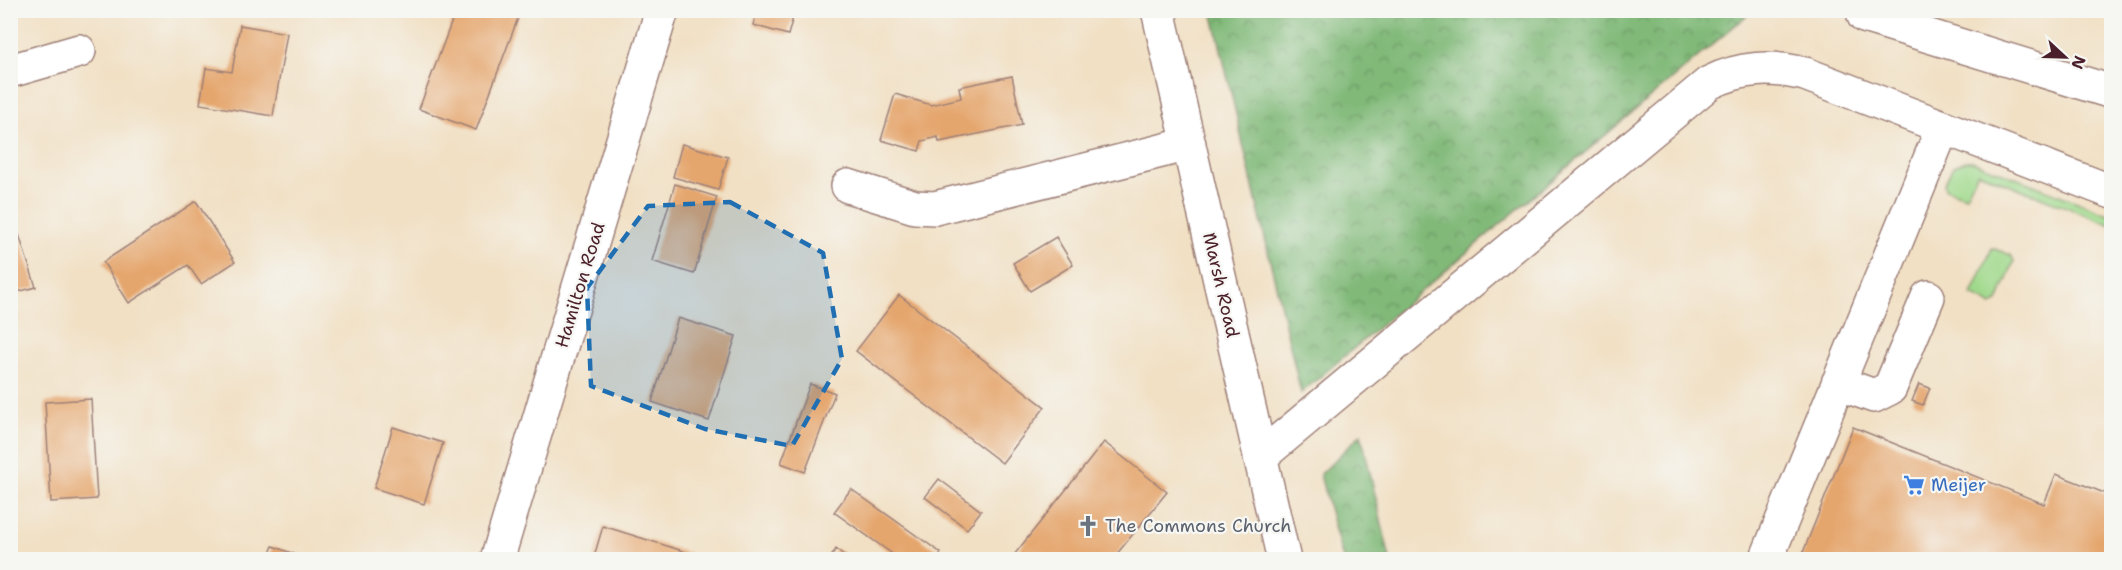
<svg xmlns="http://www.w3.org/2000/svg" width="2122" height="570" viewBox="0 0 2122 570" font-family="'Shantell Sans',sans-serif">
  <defs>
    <pattern id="forest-crowns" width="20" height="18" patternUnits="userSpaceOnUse" patternTransform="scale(1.5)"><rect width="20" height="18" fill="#80b978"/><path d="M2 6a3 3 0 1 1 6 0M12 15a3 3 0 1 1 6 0" fill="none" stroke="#6b9663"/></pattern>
  </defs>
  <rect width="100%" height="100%" fill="#f6f6f2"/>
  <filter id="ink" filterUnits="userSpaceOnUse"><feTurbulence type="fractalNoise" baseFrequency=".0167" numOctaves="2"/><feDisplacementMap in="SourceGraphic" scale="12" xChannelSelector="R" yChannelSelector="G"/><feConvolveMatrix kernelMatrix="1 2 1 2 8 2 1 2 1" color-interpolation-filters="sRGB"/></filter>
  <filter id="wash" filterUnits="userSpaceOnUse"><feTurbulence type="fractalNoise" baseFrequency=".008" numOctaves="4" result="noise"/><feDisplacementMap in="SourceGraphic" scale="24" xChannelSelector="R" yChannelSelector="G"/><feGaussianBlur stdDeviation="1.35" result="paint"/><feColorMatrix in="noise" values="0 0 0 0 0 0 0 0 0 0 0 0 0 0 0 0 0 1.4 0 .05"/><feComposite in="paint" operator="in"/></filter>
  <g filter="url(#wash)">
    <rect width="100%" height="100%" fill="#f1e0c4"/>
    <path fill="#a0d98c" stroke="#757c5c" stroke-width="1.5" d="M 1965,161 L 1972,161 L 2111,215 L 2111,225 L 1978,172 L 1966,196 L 1945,189 L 1944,184 L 1953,167 Z
      M 1992,248 L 2011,255 L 2014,261 L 1998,302 L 1991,305 L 1972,295 Z"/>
    <path fill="url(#forest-crowns)" stroke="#656c52" stroke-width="1.5" d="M 1212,11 L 1212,10 L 1752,11 L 1301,393 Z
      M 1361,434 L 1390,559 L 1343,559 L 1320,475 Z"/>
    <g id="blocks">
      <path fill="#e5a66d" d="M 456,10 L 521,10 L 476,130 L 419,109 Z
        M 757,10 L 795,10 L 788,35 L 753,25 Z
        M 240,25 L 287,33 L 273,116 L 200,104 L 206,68 L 232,72 Z
        M 1012,76 L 1022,125 L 939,142 L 938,137 L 922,141 L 919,151 L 881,140 L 895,94 L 931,105 L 961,98 L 959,87 Z
        M 682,144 L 728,157 L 718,190 L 673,177 Z
        M 675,184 L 717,197 L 694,274 L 652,261 Z
        M 196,201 L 235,262 L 201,284 L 188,265 L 129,303 L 103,262 Z
        M 10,207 L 36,287 L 10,294 Z
        M 1056,237 L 1073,265 L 1030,291 L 1013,263 Z
        M 899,295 L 1045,407 L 1002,463 L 856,351 Z
        M 678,318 L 736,336 L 709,421 L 652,402 Z
        M 810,384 L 835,393 L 805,472 L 781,463 Z
        M 1919,384 L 1930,388 L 1923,405 L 1912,401 Z
        M 91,399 L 97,499 L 51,502 L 45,402 Z
        M 393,427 L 443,443 L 424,504 L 374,488 Z
        M 1853,427 L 2044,504 L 2056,474 L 2112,496 L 2112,560 L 1800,560 Z
        M 1104,442 L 1167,492 L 1112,560 L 1010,560 Z
        M 939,479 L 981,511 L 967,529 L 925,497 Z
        M 851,489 L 941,553 L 937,560 L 901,560 L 834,512 Z
        M 603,526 L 709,559 L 709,560 L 593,560 Z
        M 273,546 L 307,559 L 307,560 L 267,560 Z
        M 836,549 L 851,560 L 829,560 Z"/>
    </g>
  </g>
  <g filter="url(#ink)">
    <use href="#blocks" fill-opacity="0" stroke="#9e8078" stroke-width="1.5"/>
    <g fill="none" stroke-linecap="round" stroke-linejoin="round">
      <defs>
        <path id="minor" d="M 1158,10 L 1284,560
          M 1867,10 L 1864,16 L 2112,92
          M 10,71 L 79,51
          M 848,186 L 915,207 L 935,208 L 1189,144
          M 1838,383 L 1874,396 L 1890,388 L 1928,297
          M 1260,457 L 1709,83 C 1741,67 1771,66 1805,74 L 2112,192
          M 497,560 L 662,10
          M 1766,560 L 1943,127"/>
      </defs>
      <use href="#minor" stroke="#9e8078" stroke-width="36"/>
      <use href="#minor" stroke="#fff" stroke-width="33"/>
    </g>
  </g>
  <path fill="#1f6fb2" fill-opacity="0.2" stroke="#1f6fb2" stroke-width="4.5" stroke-dasharray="12 8" stroke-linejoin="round" d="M 730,202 L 823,253 L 842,359 L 792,446 L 705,429 L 591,386 L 587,288 L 648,206 Z"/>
  <defs>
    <symbol id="supermarket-bare" viewBox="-9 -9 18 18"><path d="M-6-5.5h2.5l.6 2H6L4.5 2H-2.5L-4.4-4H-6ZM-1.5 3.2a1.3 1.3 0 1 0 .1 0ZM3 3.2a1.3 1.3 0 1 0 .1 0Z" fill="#3f7fe0" stroke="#f6f6f2" stroke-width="2.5" paint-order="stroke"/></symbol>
    <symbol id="church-bare" viewBox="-9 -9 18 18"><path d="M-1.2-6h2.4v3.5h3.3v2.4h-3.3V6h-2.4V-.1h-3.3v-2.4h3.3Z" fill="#6b7280" stroke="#f6f6f2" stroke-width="2.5" paint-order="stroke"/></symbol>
  </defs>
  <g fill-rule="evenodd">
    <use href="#supermarket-bare" x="1899" y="470" width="30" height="30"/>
    <use href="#church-bare" x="1073" y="511" width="30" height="30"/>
  </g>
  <g text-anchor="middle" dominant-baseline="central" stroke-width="4.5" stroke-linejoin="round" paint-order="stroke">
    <g font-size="18" fill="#4a1f2b" stroke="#f6f6f2">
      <text transform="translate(580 285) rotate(-73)">Hamilton Road</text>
      <text transform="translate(1221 285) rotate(77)">Marsh Road</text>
    </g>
    <g font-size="18" fill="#366cbe" stroke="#f6f6f2" text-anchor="start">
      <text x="1931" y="485">Meijer</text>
    </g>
    <g font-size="18" fill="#5b616d" stroke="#f6f6f2" text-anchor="start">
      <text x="1105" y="526">The Commons Church</text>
    </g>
  </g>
  <rect width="2122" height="570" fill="none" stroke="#f6f6f2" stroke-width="36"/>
  <g transform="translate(2065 57) rotate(112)" stroke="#f6f6f2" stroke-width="4.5" paint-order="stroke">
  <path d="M0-4.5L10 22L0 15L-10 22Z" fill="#4a1f2b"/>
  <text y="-9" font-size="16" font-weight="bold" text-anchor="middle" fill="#4a1f2b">N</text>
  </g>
</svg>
